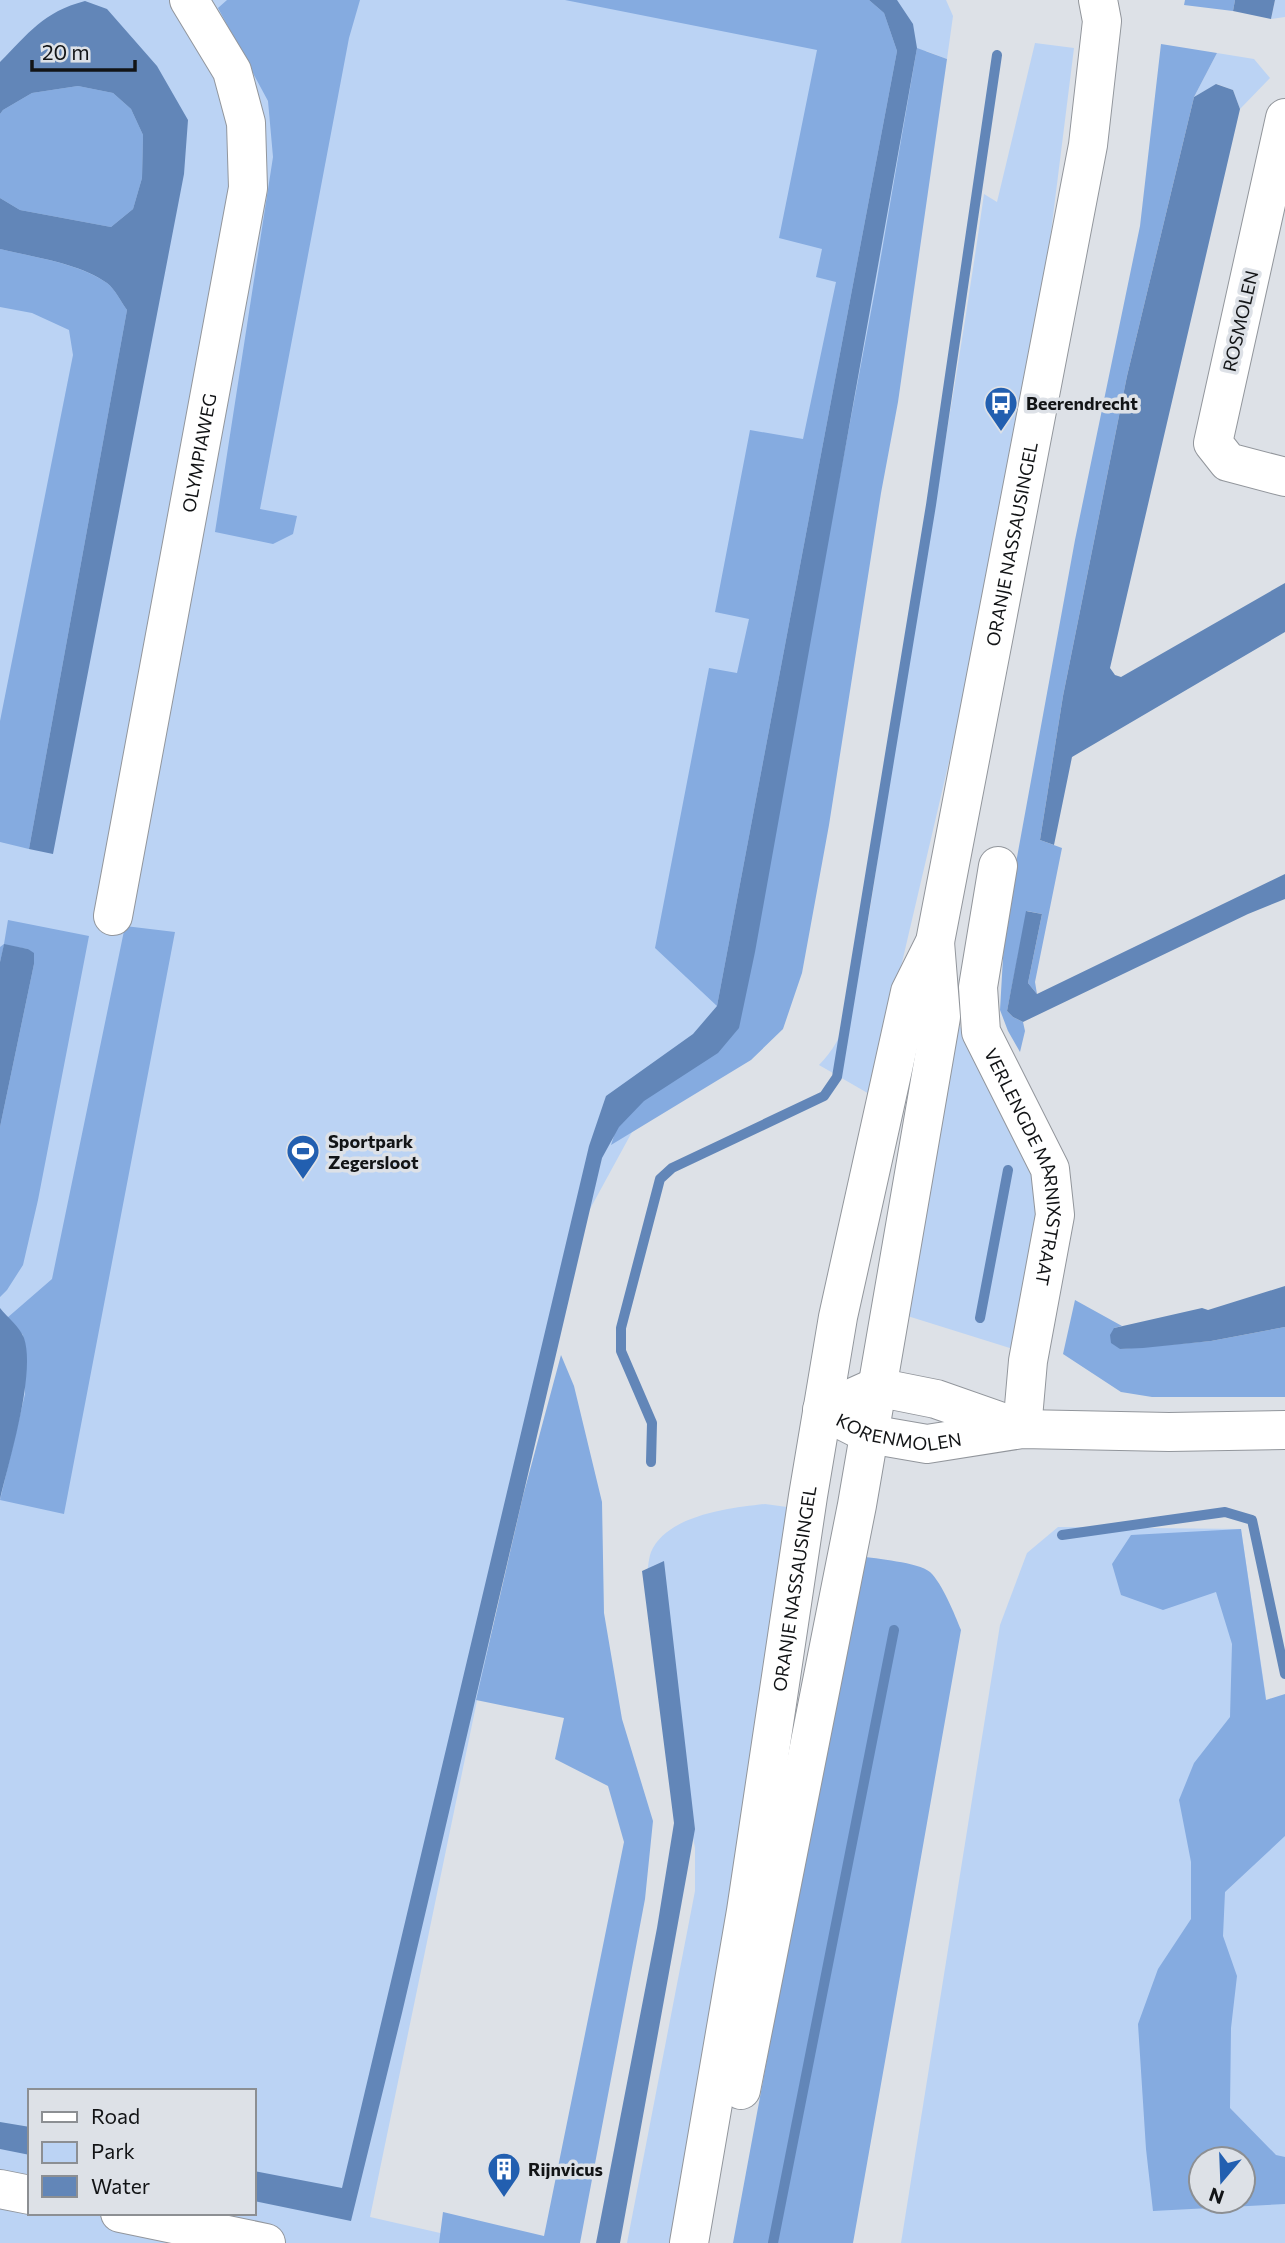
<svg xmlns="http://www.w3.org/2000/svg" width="1285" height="2243" viewBox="0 0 1285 2243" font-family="Commissioner,sans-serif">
  <rect width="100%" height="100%" fill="#dde1e7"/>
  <path fill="#bbd3f4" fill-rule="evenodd" d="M 0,0 L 946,0 L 953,16 L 947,59 L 926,51 L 761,1000 L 638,1121 L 572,1242 L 370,2217 L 484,2243 L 0,2243 ZM 30,2091 L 254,2091 L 254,2213 L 30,2213 Z
    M 1275,0 L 1285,0 L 1285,17 L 1271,19 Z
    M 1035,43 L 1074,48 L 1049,248 L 977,642 L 871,1095 L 819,1065 C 834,1050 844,1031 849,1010 C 874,915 882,815 898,718 C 928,543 959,369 984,194 L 997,202 Z
    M 1217,53 L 1254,59 L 1270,78 L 1240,109 L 1233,90 L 1217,84 L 1194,97 Z
    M 957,1020 L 983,1074 L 1045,1162 L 1013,1349 L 898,1313 Z
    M 765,1504 L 809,1510 L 676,2243 L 627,2243 L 695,1891 L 695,1848 L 646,1580 C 648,1572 648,1560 651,1552 C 667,1515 730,1508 765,1504 Z
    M 1058,1527 L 1241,1529 L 1272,1738 L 1285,1761 L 1285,2243 L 901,2243 L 1000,1625 L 1027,1553 ZM 1201,2159 L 1243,2159 L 1243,2201 L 1201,2201 Z"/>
  <path fill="#85abe0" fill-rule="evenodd" d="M 227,0 L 360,0 L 349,38 L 260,509 L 297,516 L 293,534 L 273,544 L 215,532 L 273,157 L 268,101 L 218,8 Z
    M 565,0 L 869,0 L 884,13 L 897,51 L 717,1006 L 655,948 L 709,668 L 737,673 L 749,619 L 715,612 L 750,430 L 803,439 L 836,282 L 816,277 L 822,249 L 779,238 L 817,50 Z
    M 1185,0 L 1235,0 L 1233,11 L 1184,5 Z
    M 1161,44 L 1217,53 L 1194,97 L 1127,376 L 1063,696 L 1040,840 L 1062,848 L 1035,982 L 1037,994 L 1028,983 L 1042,914 L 1027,911 L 1007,1011 L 1013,1017 L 1023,1022 L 1025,1031 L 1020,1052 L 1008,1031 L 1000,1010 L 1005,923 L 1075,540 L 1140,226 Z
    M 917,48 L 947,59 L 898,402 L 881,493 L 829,825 L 802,973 L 783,1029 L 751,1060 L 611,1145 L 622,1111 L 708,1046 L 793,724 L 876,285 Z
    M 78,86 L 113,93 L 131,109 L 143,135 L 142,178 L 133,209 L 111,227 L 20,210 L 0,198 L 0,114 L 3,110 L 32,93 Z
    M 0,249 C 33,257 78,263 107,283 C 115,289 121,302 127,310 L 29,849 L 0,842 L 0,721 L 73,355 L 69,330 L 32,313 L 0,307 Z
    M 8,920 L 89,936 L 38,1200 L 23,1265 L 7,1290 L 0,1297 L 0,1127 L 34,964 L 28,949 L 4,945 L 0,962 L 0,947 L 4,944 Z
    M 125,926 L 175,932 L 64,1514 L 0,1500 L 25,1394 L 23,1335 L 7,1318 L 52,1279 Z
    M 1075,1300 L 1122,1326 L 1114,1328 L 1120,1349 L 1211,1341 L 1285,1327 L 1285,1397 L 1152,1397 L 1121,1392 L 1063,1354 Z
    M 561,1355 L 574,1386 L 602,1502 L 604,1613 L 622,1719 L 653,1821 L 645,1899 L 580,2243 L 439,2243 L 443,2212 L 544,2236 L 624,1842 L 608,1786 L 555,1759 L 564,1718 L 476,1700 L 523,1496 Z
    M 1241,1529 L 1266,1700 L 1285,1694 L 1285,1836 L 1225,1892 L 1223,1936 L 1237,1976 L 1231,2028 L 1230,2108 L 1276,2155 L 1285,2157 L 1285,2204 L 1153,2211 L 1146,2149 L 1138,2024 L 1158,1969 L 1191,1919 L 1191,1862 L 1179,1800 L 1194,1763 L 1230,1717 L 1232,1644 L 1216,1592 L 1163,1610 L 1121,1595 L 1112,1564 L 1131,1535 ZM 1201,2159 L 1243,2159 L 1243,2201 L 1201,2201 Z
    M 860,1556 C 876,1559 918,1562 930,1572 C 942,1583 955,1615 961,1630 L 853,2243 L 733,2243 Z"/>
  <path fill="#6286b8" d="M 869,0 L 897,0 L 913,24 L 917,48 L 755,952 L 739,1028 L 718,1053 L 644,1101 L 619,1127 L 602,1158 L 402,2013 L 351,2221 L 254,2201 L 254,2171 L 342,2188 L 589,1146 L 606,1096 L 693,1034 L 717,1006 L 897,51 L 884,13 Z
    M 1235,0 L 1275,0 L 1271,19 L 1233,11 Z
    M 85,1 L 107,9 L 157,66 L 188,120 L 184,174 L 53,854 L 29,849 L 127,310 C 121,302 115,289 107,283 C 79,263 33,257 0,249 L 0,198 L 20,210 L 111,227 L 133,209 L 142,178 L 143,135 L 131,109 L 113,93 L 78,86 L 32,93 L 3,110 L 0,114 L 0,62 C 29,33 43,12 85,1 Z
    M 1216,84 L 1233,90 L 1240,109 L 1110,668 L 1115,675 L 1121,677 L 1285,583 L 1285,632 L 1072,757 L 1054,845 L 1040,840 L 1063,696 L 1127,376 L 1194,97 Z
    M 1285,874 L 1285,899 L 1248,914 L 1023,1022 L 1013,1017 L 1007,1011 L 1026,911 L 1042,914 L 1028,983 L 1037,994 Z
    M 4,944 L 28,949 L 34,953 L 34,964 L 0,1127 L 0,962 Z
    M 1285,1286 L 1285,1327 L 1211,1341 L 1143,1348 L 1120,1349 L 1111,1343 L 1110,1335 L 1114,1328 L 1202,1308 L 1208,1310 Z
    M 0,1308 C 7,1317 20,1327 24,1338 C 36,1373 9,1461 0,1499 Z
    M 664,1561 L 695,1829 L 620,2243 L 596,2243 L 657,1928 L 674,1823 L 642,1571 Z
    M 0,2122 L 30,2127 L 30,2155 L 0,2149 Z"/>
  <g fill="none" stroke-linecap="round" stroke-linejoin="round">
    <path stroke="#6286b8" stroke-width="10" d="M 980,1318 L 1008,1170
      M 651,1462 L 652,1423 L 621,1351 L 621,1328 L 660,1179 L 672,1168 L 824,1096 L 837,1077 L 931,505 L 997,55
      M 1062,1535 L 1225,1512 L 1252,1520 L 1285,1674
      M 773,2243 L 894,1630"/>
    <defs>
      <g id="street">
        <path d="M 1285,118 L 1213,443 L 1228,462 L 1285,477"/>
        <path id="s1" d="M 998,866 L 978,987 L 981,1032 L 1050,1169 L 1055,1215 L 1028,1361 L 1022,1429"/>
        <path id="s2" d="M 113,916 L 248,188 L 246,123 L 232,71 L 189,0"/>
        <path d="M 847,1400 L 876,1387 L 936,1399 L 1016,1427"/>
        <path id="s3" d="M 822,1410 L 869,1434 L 927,1444 L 1022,1429 L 1169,1432 L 1285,1430"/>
        <path d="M 0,2189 L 30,2195"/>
        <path d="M 120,2213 L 266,2243"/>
      </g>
      <g id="secondary">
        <path d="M 741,2090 L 857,1505 L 941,1017 L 935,942"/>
        <path id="s4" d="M 689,2243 L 746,1911 L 808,1496 L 838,1317 L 910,992 L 935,942 L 1088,145 L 1102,21 L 1098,0"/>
      </g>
    </defs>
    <use href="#street" stroke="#92969c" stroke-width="40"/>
    <use href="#secondary" stroke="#92969c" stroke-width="40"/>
    <use href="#street" stroke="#fff" stroke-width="38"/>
    <use href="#secondary" stroke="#fff" stroke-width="38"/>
  </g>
  <defs>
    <symbol id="bus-pin" viewBox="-11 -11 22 30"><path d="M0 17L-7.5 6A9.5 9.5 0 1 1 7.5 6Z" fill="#225fb0" stroke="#dde1e7"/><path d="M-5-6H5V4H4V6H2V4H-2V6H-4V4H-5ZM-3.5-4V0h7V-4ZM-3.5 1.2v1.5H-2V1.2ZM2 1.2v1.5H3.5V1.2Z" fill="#fff"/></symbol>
    <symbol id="stadium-pin" viewBox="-11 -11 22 30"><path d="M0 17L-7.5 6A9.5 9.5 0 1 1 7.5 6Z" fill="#225fb0" stroke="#dde1e7"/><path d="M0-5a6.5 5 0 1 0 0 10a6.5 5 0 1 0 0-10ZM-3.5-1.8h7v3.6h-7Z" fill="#fff"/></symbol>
    <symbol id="building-pin" viewBox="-11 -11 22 30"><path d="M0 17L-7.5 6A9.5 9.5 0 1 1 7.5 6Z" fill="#225fb0" stroke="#dde1e7"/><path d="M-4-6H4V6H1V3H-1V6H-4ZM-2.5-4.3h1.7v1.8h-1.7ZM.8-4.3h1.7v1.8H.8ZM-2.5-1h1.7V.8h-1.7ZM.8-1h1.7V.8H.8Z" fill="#fff"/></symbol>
  </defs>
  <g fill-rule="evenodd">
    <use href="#bus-pin" x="982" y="384" width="38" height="52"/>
    <use href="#stadium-pin" x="284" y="1132" width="38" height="52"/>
    <use href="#building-pin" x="485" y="2150" width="38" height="52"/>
  </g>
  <g text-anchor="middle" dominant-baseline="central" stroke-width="7" stroke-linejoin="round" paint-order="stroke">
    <g font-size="18" fill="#121416" stroke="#dde1e7">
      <text transform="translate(1240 321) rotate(-77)">ROSMOLEN</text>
      <text stroke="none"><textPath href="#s2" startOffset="471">OLYMPIAWEG</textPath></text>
      <text stroke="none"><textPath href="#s4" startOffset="1732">ORANJE NASSAUSINGEL</textPath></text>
      <text stroke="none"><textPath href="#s1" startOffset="313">VERLENGDE MARNIXSTRAAT</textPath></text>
      <text stroke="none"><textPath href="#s3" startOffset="82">KORENMOLEN</textPath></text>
      <text stroke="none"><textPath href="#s4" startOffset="663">ORANJE NASSAUSINGEL</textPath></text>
    </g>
    <g font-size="18" font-weight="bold" fill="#121416" stroke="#dde1e7" text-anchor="start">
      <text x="1026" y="403">Beerendrecht</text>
      <text x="328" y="1141">Sportpark<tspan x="328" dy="21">Zegersloot</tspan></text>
      <text x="528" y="2169">Rijnvicus</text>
    </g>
  </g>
  <rect x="28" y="2089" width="228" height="126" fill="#dde1e7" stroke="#8c8f93" stroke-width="2"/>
  <rect x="42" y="2112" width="35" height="10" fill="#ffffff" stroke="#8c8f93" stroke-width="2"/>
  <text x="91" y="2124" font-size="21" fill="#121416">Road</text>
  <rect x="42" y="2142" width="35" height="21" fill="#bbd3f4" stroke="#8c8f93" stroke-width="2"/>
  <text x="91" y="2159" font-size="21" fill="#121416">Park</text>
  <rect x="42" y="2176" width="35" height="21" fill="#6286b8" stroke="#8c8f93" stroke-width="2"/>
  <text x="91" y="2194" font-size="21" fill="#121416">Water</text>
  <g transform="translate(1222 2180) rotate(199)"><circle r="33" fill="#dde1e7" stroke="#8c8f93" stroke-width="2"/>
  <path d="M0-5L12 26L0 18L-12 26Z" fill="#225fb0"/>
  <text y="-10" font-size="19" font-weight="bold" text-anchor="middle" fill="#121416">N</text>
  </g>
  <path d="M32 60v10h103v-10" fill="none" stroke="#121416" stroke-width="3.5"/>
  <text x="42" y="60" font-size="21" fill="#121416" stroke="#dde1e7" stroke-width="5" paint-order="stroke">20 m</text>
</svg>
